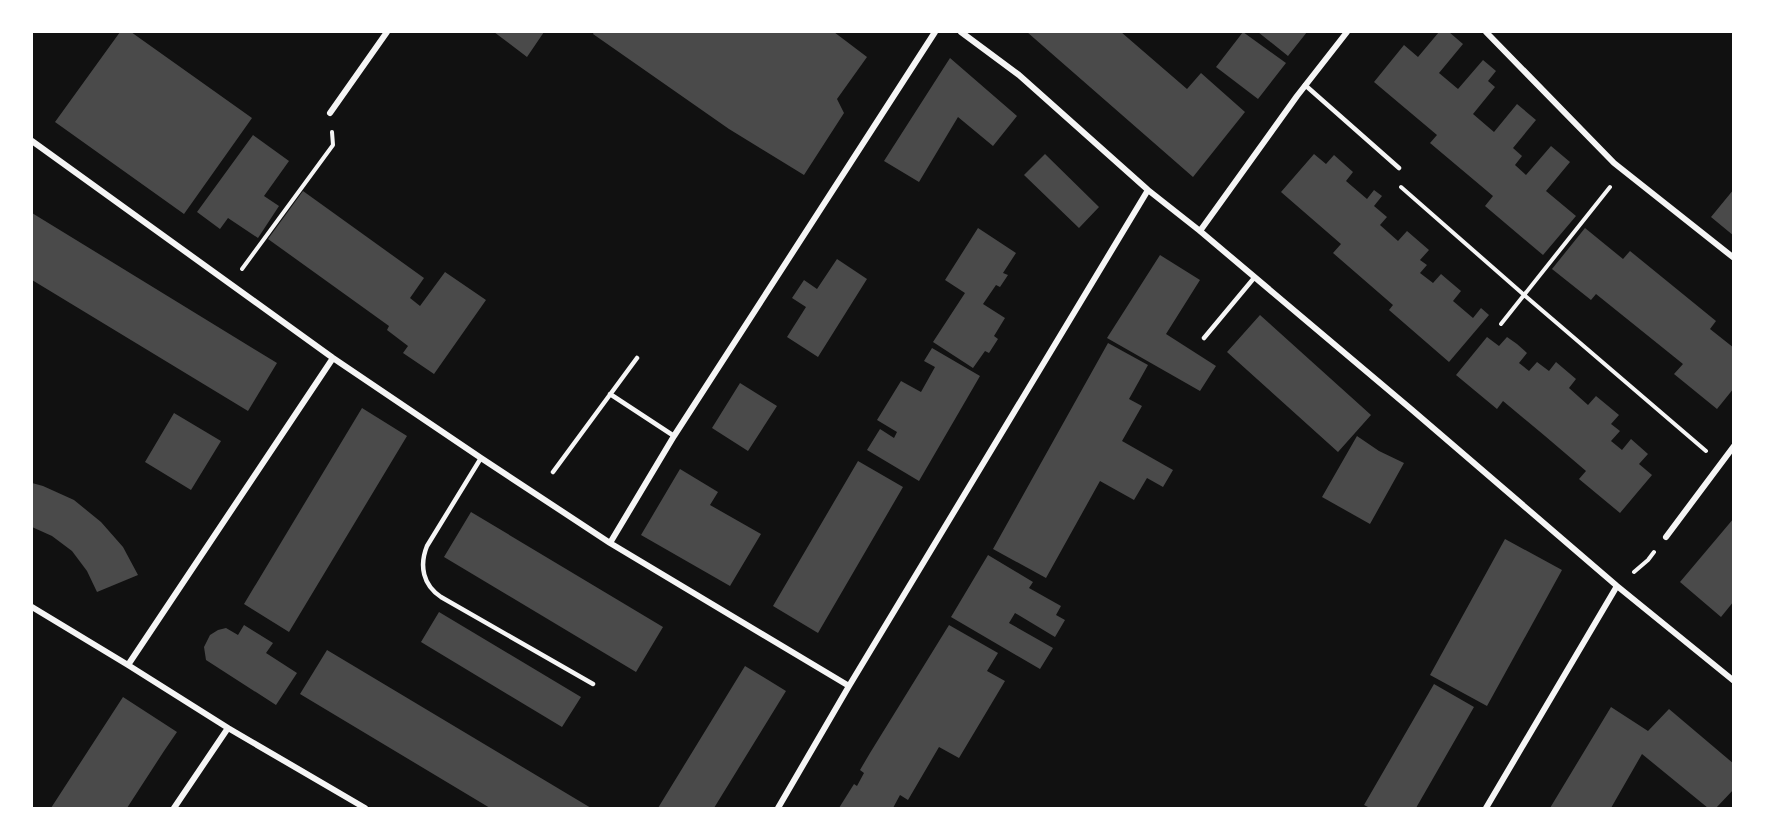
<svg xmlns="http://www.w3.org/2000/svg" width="1765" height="840" viewBox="0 0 1765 840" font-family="'Fira Sans',sans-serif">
  <rect width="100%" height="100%" fill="#111"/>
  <path fill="#4a4a4a" d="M 120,32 L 131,32 L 252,118 L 184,214 L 55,122 Z
    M 494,32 L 544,32 L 527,57 Z
    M 594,32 L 834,32 L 867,57 L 837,99 L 844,113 L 804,175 L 729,129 L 593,34 Z
    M 1027,32 L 1121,32 L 1187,89 L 1201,73 L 1245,112 L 1193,177 Z
    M 1243,32 L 1286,63 L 1258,99 L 1216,67 Z
    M 1258,32 L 1307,32 L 1288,56 Z
    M 1439,32 L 1449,32 L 1463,44 L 1439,73 L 1458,89 L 1483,60 L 1496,71 L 1488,81 L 1495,87 L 1473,114 L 1494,132 L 1517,104 L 1536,120 L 1513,148 L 1522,156 L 1515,165 L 1526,175 L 1551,146 L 1570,162 L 1546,191 L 1576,216 L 1543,255 L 1485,206 L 1493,196 L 1430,143 L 1437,135 L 1374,82 L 1404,45 L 1418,57 Z
    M 950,58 L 1017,116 L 993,146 L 958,117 L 919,182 L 884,161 Z
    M 253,135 L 289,161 L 264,196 L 279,206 L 258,238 L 228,218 L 220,229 L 197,212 Z
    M 1045,154 L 1099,207 L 1079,228 L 1024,175 Z
    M 1314,154 L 1326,164 L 1334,155 L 1353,172 L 1346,181 L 1367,199 L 1374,190 L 1382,196 L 1374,206 L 1387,217 L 1380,225 L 1398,241 L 1407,231 L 1429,250 L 1420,260 L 1427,265 L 1420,273 L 1433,283 L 1441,274 L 1448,280 L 1461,291 L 1453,301 L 1473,318 L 1481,308 L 1489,315 L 1449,362 L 1389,310 L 1393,305 L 1333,253 L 1341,244 L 1281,192 Z
    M 1734,189 L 1734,236 L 1711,217 Z
    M 303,191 L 424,278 L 410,298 L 420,306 L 445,272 L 486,300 L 434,374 L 403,353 L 408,346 L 387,330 L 389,326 L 268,239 Z
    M 32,213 L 277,363 L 248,411 L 32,280 Z
    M 978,228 L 1016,253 L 1003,273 L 1008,275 L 1000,287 L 996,285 L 983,304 L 1005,318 L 994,336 L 998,339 L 989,353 L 985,351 L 973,368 L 933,342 L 965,293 L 945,280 Z
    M 1585,228 L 1623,259 L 1630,251 L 1716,321 L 1710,329 L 1734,348 L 1734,388 L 1717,409 L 1674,374 L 1683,364 L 1596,294 L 1591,300 L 1552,269 Z
    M 1160,255 L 1200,280 L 1166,334 L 1216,366 L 1200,391 L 1107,338 Z
    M 837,259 L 867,279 L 818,357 L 787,337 L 806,307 L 792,298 L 804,280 L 817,289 Z
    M 1260,315 L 1371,415 L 1338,452 L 1227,352 Z
    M 1487,337 L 1499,346 L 1507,337 L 1517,344 L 1527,353 L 1519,363 L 1529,371 L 1537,362 L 1549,371 L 1556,362 L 1576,379 L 1569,388 L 1588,405 L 1596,396 L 1619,415 L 1611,424 L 1620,431 L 1611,441 L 1622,450 L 1631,439 L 1648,454 L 1639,464 L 1652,475 L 1620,513 L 1579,479 L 1586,471 L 1545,436 L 1503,401 L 1497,409 L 1456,375 Z
    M 1108,343 L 1148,365 L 1129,399 L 1142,406 L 1122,441 L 1173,470 L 1163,487 L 1147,478 L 1134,500 L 1100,481 L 1046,578 L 993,549 Z
    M 932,348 L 980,376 L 919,481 L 867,450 L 880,429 L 894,438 L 897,432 L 877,420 L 901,381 L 921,392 L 935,367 L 924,361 Z
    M 740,383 L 777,406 L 748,451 L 712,428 Z
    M 362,408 L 407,436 L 289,632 L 244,604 Z
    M 174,413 L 221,441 L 191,490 L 145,462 Z
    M 1357,436 L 1379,451 L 1404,463 L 1370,524 L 1322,497 Z
    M 858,461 L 903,487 L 818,633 L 773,606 Z
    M 680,469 L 718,492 L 710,505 L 761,534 L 730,586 L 641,535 Z
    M 32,483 L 43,486 L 74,500 L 101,522 L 123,547 L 138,575 L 97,592 L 87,571 L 72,551 L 52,536 L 32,527 Z
    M 471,512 L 663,627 L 636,672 L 444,557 Z
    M 1734,518 L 1734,601 L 1721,617 L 1680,582 Z
    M 1505,539 L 1562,570 L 1487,706 L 1430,675 Z
    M 988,555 L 1033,582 L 1029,588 L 1061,606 L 1056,615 L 1065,620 L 1055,637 L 1015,613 L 1009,623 L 1053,648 L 1040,669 L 951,617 Z
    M 439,612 L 581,697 L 562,727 L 421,642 Z
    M 244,625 L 273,643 L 266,653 L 297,673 L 276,705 L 206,660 L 204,647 L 210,635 L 218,630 L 226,628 L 238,635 Z
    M 949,625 L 998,653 L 987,671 L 1005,681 L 959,758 L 939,747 L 908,800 L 900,795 L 893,808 L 839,808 L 854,784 L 857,786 L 864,773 L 860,770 L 870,753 Z
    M 327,650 L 591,808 L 490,808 L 300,694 Z
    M 745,666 L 786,691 L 714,808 L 658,808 Z
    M 1434,684 L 1474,707 L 1416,808 L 1370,808 L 1364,805 Z
    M 123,697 L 177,732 L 164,751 L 127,808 L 51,808 Z
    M 1611,707 L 1648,731 L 1669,709 L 1734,764 L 1734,789 L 1716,808 L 1708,808 L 1642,754 L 1611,808 L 1550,808 Z"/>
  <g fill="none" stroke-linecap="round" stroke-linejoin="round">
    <path stroke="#f5f5f5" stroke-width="4" d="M 1401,187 L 1523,294 L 1706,451
      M 242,269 L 333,145 L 332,132
      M 1501,324 L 1610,187
      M 1634,572 L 1648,560 L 1654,552"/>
    <path stroke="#f5f5f5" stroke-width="4.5" d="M 1305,85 L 1399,168
      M 1204,338 L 1254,278
      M 610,394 L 674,436
      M 481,458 L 427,546 C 419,566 423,585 441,597 L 593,684
      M 553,472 L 637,358"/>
    <path stroke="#f5f5f5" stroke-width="6" d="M 961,32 L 1019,75 L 1148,190 L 1200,231 L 1411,409 L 1617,586 L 1734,681
      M 1486,32 L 1614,163 L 1734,258
      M 330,113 L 387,32
      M 32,141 L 333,358 L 481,458 L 610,543 L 849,686
      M 1200,231 L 1297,96 L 1347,32
      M 1666,537 L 1734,446
      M 610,543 L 674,436 L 935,32
      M 32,607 L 128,665 L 228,728 L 365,808
      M 128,665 L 333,358
      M 174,808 L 228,728
      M 778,808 L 849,686 L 1148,190
      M 1486,808 L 1617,586"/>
  </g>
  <rect width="1765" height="840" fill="none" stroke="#ffffff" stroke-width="66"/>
</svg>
